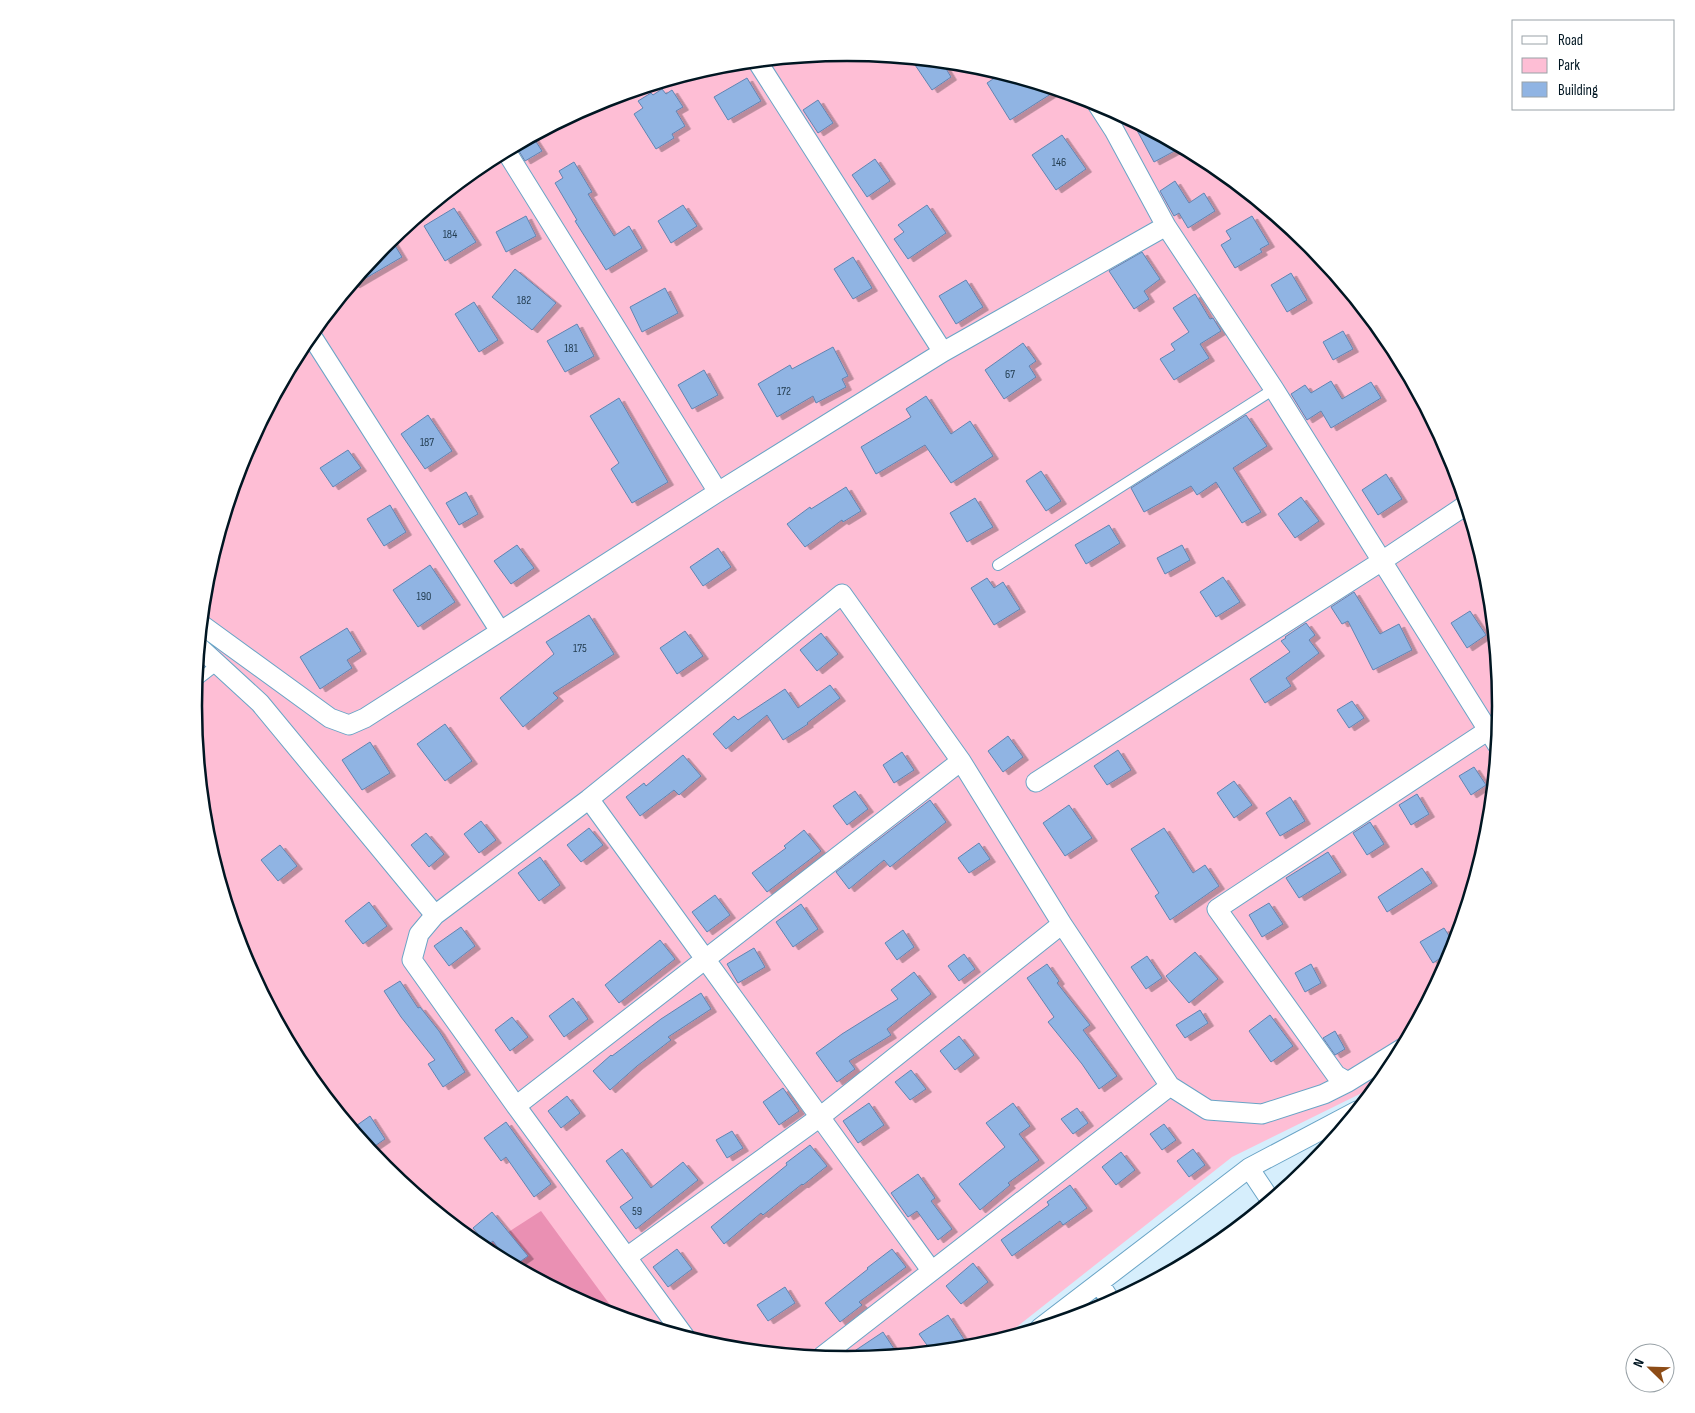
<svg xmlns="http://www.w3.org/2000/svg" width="1695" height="1413" viewBox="0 0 1695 1413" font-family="'Sofia Sans Condensed',sans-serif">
  <defs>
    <filter id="shadow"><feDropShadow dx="5.5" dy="3" stdDeviation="0" flood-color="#0004"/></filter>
  </defs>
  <rect width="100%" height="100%" fill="#d6eefc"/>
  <path fill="#febed5" d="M 848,53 L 975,65 L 1098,102 L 1211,163 L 1310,244 L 1391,343 L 1452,456 L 1489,579 L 1501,707 L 1489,834 L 1452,957 L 1391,1070 L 1380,1084 L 1232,1157 L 1000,1340 L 975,1348 L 847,1360 L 720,1348 L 597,1311 L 484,1250 L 385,1169 L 304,1070 L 243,957 L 206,834 L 194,706 L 206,579 L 243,456 L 304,343 L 385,244 L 484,163 L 597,102 L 720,65 Z"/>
  <path fill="#ea90b3" d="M 541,1211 L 619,1317 L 597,1311 L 482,1249 Z"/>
  <path fill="#90b4e3" stroke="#6184b1" filter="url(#shadow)" d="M 911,59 L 942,62 L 951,77 L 932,90 Z
    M 1002,73 L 1019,78 L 1057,90 L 1010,120 L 987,83 Z
    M 747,78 L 761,101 L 728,120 L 714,97 Z
    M 662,89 L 666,94 L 672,90 L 683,107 L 676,111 L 685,126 L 672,134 L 674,138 L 656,149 L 634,114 L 643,108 L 638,101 L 651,93 L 653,95 Z
    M 818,100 L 833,123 L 818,133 L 803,110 Z
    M 1132,121 L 1164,138 L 1182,147 L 1154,162 Z
    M 1062,135 L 1086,169 L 1056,190 L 1032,155 Z
    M 533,137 L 542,151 L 525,161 L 516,146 Z
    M 875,159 L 890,181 L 867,197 L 852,175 Z
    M 574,162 L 592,192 L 588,194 L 614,236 L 629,226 L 642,248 L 606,270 L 575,221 L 577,220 L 555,183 L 563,178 L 559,171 Z
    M 1175,181 L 1189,203 L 1204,193 L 1215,211 L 1188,228 L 1179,213 L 1174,216 L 1160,191 Z
    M 683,205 L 697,226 L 671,243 L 658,221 Z
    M 927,205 L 946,233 L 908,259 L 894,239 L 904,232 L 898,225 Z
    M 454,208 L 476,242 L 445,261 L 424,226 Z
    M 526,216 L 536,236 L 506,252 L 496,232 Z
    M 1252,216 L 1269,244 L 1260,249 L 1262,252 L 1235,268 L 1221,245 L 1231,239 L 1226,231 Z
    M 391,239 L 402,257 L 354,285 L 353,283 L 385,244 Z
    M 1142,252 L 1160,279 L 1144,291 L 1149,299 L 1134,309 L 1109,271 Z
    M 853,257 L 872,288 L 853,299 L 834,269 Z
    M 515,269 L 556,303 L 532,330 L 492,297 Z
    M 1291,273 L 1307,300 L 1287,312 L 1271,285 Z
    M 966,280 L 983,307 L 956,324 L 939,296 Z
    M 665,288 L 678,313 L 642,332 L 630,307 Z
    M 1195,294 L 1210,319 L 1213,318 L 1221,331 L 1200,344 L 1209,358 L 1174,380 L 1160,359 L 1175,350 L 1171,344 L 1189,332 L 1173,308 Z
    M 474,302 L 498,340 L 479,352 L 455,314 Z
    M 577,324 L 594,356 L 565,372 L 547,341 Z
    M 1343,331 L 1353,349 L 1333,360 L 1323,342 Z
    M 1023,343 L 1036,361 L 1029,366 L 1036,377 L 1004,399 L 985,370 Z
    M 833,347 L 848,376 L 842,379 L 846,387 L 816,403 L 813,396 L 777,417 L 758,384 L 790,365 L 792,369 Z
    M 704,370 L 718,395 L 692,409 L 678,385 Z
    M 1331,381 L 1342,399 L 1371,382 L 1381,398 L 1331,428 L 1321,411 L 1307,420 L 1291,394 L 1305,385 L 1311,393 Z
    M 926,396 L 951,434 L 970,421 L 993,456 L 951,483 L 925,445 L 876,474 L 861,447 L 911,417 L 906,409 Z
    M 619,398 L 668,482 L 632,503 L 611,469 L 619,463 L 590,416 Z
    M 428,415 L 452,451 L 425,469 L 401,434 Z
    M 1246,415 L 1267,446 L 1233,468 L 1261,512 L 1242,523 L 1216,482 L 1197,495 L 1191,486 L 1144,512 L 1131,488 Z
    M 348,450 L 361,468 L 333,487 L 320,468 Z
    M 1041,471 L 1061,501 L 1046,511 L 1026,481 Z
    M 1386,474 L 1402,499 L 1378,515 L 1362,490 Z
    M 846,487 L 861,511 L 843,522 L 842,520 L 805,547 L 787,524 L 810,507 L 811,509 Z
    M 466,492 L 478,514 L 459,525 L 446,503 Z
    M 1301,497 L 1319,521 L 1295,538 L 1278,514 Z
    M 975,498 L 993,527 L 967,542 L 950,513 Z
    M 390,505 L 406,532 L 384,546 L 367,519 Z
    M 1109,525 L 1120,543 L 1086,564 L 1075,545 Z
    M 517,545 L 534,568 L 511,584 L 494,561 Z
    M 1182,545 L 1190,560 L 1165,574 L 1157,558 Z
    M 718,548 L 731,567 L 703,586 L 690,567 Z
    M 430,565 L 455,602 L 418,627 L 393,590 Z
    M 1223,577 L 1240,602 L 1216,617 L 1200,592 Z
    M 987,578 L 994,588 L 1003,582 L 1020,609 L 994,625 L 971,588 Z
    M 1354,592 L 1380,634 L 1399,624 L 1412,650 L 1373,670 L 1348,621 L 1342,624 L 1331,607 Z
    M 1470,611 L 1486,635 L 1467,648 L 1451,623 Z
    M 589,615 L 614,654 L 553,693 L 558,698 L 523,727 L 500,698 L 554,654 L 546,642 Z
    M 1306,623 L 1315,635 L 1309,640 L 1319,653 L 1286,678 L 1291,686 L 1265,703 L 1250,679 L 1290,652 L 1281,641 L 1286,638 L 1285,637 Z
    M 347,628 L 361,651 L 347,660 L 352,668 L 320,689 L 300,657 Z
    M 685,631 L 703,656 L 677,674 L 660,648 Z
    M 821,633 L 838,654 L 817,671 L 800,650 Z
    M 830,685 L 840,698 L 807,723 L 808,724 L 783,740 L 767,715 L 726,749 L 713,734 L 734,716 L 738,720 L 785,689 L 798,708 Z
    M 1352,701 L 1364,718 L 1349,728 L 1337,710 Z
    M 445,724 L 472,761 L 445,781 L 417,744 Z
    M 1008,736 L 1023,757 L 1003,772 L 988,751 Z
    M 370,742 L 390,773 L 362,790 L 342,760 Z
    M 1118,750 L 1131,770 L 1107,785 L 1094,766 Z
    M 902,752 L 914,770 L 894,783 L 883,765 Z
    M 683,755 L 701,776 L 679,795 L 674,790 L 640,816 L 626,797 L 644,783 L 646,786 Z
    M 1474,767 L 1486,785 L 1471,795 L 1459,776 Z
    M 1234,781 L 1252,805 L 1234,818 L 1217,793 Z
    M 855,791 L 868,809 L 847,825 L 833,806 Z
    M 1417,794 L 1429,814 L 1411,825 L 1399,805 Z
    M 1290,797 L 1305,821 L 1280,836 L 1266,813 Z
    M 930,800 L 946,822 L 890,867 L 884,860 L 849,889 L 836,872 Z
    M 1069,805 L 1092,838 L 1065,856 L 1043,823 Z
    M 481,821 L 496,840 L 479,853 L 464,834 Z
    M 1370,822 L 1384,844 L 1367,855 L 1353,833 Z
    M 589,828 L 603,845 L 581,862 L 567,845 Z
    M 1164,828 L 1193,873 L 1205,865 L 1219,886 L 1170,920 L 1155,896 L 1159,893 L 1131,849 Z
    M 804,830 L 821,851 L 767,892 L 752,873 L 786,848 L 784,846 Z
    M 426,833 L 444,854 L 429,867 L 411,845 Z
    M 979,843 L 990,859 L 969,873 L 958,858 Z
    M 280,845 L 297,866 L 278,881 L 261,860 Z
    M 1328,852 L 1341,872 L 1299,898 L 1286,878 Z
    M 540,857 L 560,885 L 539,901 L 518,873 Z
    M 1422,868 L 1432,883 L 1387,912 L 1378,897 Z
    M 715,895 L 730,915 L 707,932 L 692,912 Z
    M 369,902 L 387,926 L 363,944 L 345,921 Z
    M 1269,903 L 1283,924 L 1262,937 L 1249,915 Z
    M 801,904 L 818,929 L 793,947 L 776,922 Z
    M 461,927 L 475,946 L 449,966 L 434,946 Z
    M 1444,928 L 1455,945 L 1454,949 L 1433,963 L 1420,942 Z
    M 903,930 L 914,947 L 897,960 L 885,943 Z
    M 660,940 L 675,959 L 619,1003 L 605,985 Z
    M 754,948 L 765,967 L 738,983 L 727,964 Z
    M 1195,952 L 1218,979 L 1189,1003 L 1166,976 Z
    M 964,954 L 975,969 L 959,981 L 948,966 Z
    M 1147,956 L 1162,978 L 1146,989 L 1131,967 Z
    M 1047,964 L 1059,981 L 1057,983 L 1090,1025 L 1083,1030 L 1117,1076 L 1099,1089 L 1082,1064 L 1048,1022 L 1054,1017 L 1027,978 Z
    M 1311,964 L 1321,983 L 1305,992 L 1295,973 Z
    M 914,972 L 931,994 L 887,1029 L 891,1035 L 849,1061 L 855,1069 L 837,1082 L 816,1053 L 842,1034 L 898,999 L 891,990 Z
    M 400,981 L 418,1008 L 420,1007 L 439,1031 L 465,1072 L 443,1087 L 428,1064 L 435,1060 L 401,1017 L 384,991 Z
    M 701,993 L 711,1009 L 668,1037 L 671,1040 L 637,1066 L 610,1090 L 593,1071 L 611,1055 L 612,1056 L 661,1019 Z
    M 573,998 L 588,1019 L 564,1037 L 549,1016 Z
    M 1200,1010 L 1208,1023 L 1185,1038 L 1176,1025 Z
    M 1270,1015 L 1293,1046 L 1271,1062 L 1249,1031 Z
    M 512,1017 L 528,1037 L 510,1051 L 495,1030 Z
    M 1335,1031 L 1345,1049 L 1335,1055 L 1323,1038 Z
    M 959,1036 L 974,1055 L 955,1070 L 940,1051 Z
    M 911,1070 L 926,1089 L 910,1100 L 895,1082 Z
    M 783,1088 L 799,1111 L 779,1125 L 763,1102 Z
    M 567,1096 L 580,1113 L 561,1128 L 548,1111 Z
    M 869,1103 L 884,1125 L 858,1143 L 843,1121 Z
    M 1013,1103 L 1030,1126 L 1019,1134 L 1039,1160 L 1008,1183 L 1010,1185 L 980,1210 L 959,1184 L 1005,1147 L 986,1123 Z
    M 1077,1108 L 1088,1123 L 1073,1134 L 1061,1119 Z
    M 370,1116 L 385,1139 L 369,1150 L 353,1128 Z
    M 506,1122 L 551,1184 L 534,1197 L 506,1157 L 501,1161 L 484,1138 Z
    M 1164,1124 L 1176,1140 L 1162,1150 L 1150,1134 Z
    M 732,1131 L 743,1148 L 727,1158 L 716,1140 Z
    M 810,1145 L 827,1166 L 803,1185 L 802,1184 L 763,1215 L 761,1213 L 724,1244 L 711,1227 L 787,1165 L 786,1163 Z
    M 622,1149 L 651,1188 L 683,1162 L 698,1180 L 636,1229 L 620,1207 L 633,1198 L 606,1161 Z
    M 1193,1149 L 1205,1165 L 1189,1177 L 1177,1161 Z
    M 1121,1152 L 1135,1170 L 1116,1185 L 1102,1167 Z
    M 918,1174 L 935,1198 L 931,1201 L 952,1229 L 938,1240 L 917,1211 L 908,1217 L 891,1193 Z
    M 1070,1185 L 1087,1208 L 1063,1225 L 1060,1221 L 1012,1256 L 1001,1240 L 1049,1205 L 1047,1202 Z
    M 492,1212 L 528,1256 L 514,1266 L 510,1264 L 493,1241 L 487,1245 L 473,1228 Z
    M 677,1249 L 692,1269 L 668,1287 L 653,1267 Z
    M 892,1249 L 906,1267 L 859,1302 L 862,1305 L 840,1322 L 825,1303 L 868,1269 L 867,1268 Z
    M 973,1263 L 988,1282 L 961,1304 L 946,1286 Z
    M 785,1287 L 795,1303 L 768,1321 L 757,1305 Z
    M 948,1315 L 965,1341 L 950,1350 L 932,1352 L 919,1334 Z
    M 883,1332 L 898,1355 L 841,1360 Z"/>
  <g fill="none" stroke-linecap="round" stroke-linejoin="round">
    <defs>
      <path id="service" d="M 998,565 L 1274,389
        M 196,681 L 218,664"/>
      <path id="minor" d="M 757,61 L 943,352
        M 1096,102 L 1114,130 L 1166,226 L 1274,389 L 1498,746
        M 506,151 L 718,492
        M 311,335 L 500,631
        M 202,625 L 330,718 L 349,725 L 365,718 L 718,492 L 943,352 L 1166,226
        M 199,647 L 260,703 L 435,915
        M 1036,782 L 1382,561 L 1466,505
        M 589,799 L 435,915 L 419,934 L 412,960 L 516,1106 L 961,761
        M 1403,1048 L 1348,1082 L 1336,1075 L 1217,909 L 1487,731
        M 516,1106 L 685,1337
        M 1249,1168 L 1271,1201
        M 627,1257 L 820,1117 L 1062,924
        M 931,1270 L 589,799 L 842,594 L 961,761 L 1062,924 L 1170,1086
        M 1099,1283 L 1112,1303
        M 1040,1328 L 1249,1168 L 1357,1111
        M 820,1358 L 1170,1086 L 1208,1110 L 1262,1114 L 1324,1094 L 1348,1082"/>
    </defs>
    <use href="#service" stroke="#69a4c6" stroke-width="12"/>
    <use href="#minor" stroke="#69a4c6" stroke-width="21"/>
    <use href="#service" stroke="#fff" stroke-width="10"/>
    <use href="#minor" stroke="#fff" stroke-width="19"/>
  </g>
  <g text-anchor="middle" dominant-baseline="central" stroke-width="4" stroke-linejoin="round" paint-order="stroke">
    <g font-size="12" fill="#243e52">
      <text x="1059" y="162">146</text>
      <text x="450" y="234">184</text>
      <text x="524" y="300">182</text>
      <text x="571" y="348">181</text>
      <text x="1010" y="374">67</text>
      <text x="784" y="391">172</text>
      <text x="427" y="442">187</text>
      <text x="424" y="596">190</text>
      <text x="580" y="648">175</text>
      <text x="637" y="1211">59</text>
    </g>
  </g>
  <path d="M0 0H1695V1413H0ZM202 706a645 645 0 1 1 1290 0a645 645 0 1 1-1290 0Z" fill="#fff" fill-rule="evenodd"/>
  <path fill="none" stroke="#001622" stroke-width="2.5" d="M202 706a645 645 0 1 1 1290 0a645 645 0 1 1-1290 0Z"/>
  <rect x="1512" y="20" width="162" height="90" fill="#ffffff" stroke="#99a2a7"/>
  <rect x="1522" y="36" width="25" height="8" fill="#ffffff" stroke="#99a2a7"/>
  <text x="1558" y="45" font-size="15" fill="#001622">Road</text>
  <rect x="1522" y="58" width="25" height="15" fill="#febed5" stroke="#99a2a7"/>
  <text x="1558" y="70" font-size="15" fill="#001622">Park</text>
  <rect x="1522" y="82" width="25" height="15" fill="#90b4e3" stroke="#99a2a7"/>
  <text x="1558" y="95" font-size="15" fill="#001622">Building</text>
  <g transform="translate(1650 1368) rotate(293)"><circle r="24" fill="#ffffff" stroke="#99a2a7"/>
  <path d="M0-4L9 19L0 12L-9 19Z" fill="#8d4c16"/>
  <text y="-8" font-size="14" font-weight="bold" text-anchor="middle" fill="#001622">N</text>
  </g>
</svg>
